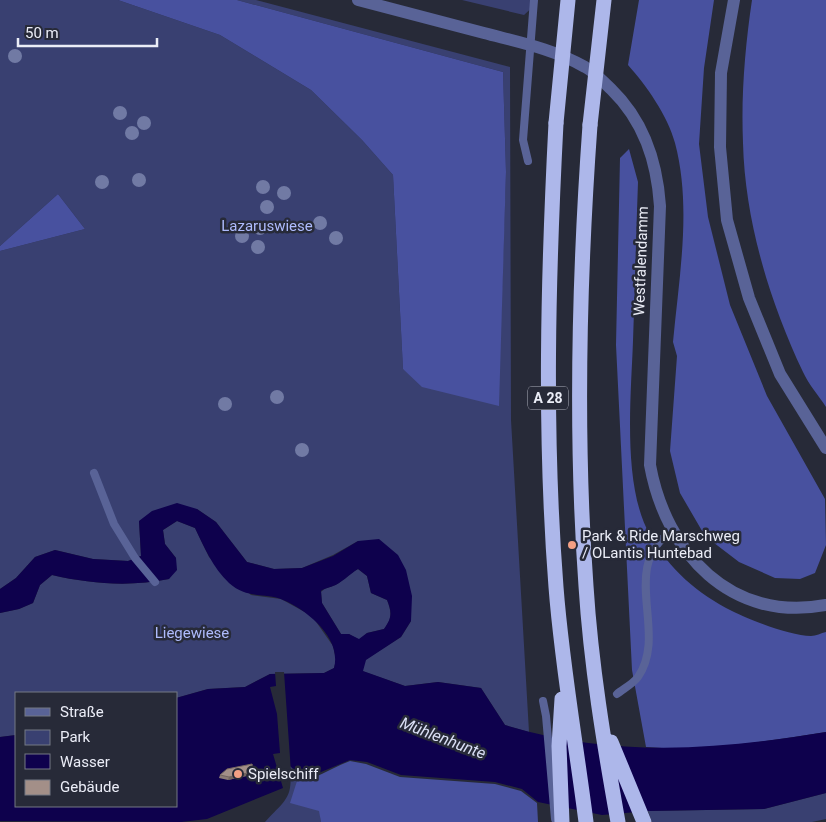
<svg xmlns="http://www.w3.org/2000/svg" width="826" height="822" viewBox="0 0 826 822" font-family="Roboto,sans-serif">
  <rect width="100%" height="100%" fill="#272a38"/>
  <path fill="#394071" d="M 0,0 L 118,0 L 220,35 L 311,90 L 362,140 L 393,175 L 403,369 L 498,405 L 506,172 L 503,72 L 237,0 L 256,0 L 510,67 L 511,420 L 529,732 L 505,725 L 481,688 L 438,682 L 405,686 L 362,671 L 365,660 L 401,637 L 411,621 L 358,541 L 333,555 L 302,568 L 274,569 L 247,562 L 216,522 L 197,509 L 139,521 L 141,556 L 128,561 L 93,559 L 55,550 L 35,557 L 16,578 L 0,589 L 0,251 L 85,229 L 58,194 L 0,246 Z
    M 462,0 L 538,0 L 537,3 L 524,15 Z
    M 177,521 L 195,528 L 209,557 L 251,595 L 281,599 L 312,616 L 333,646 L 336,660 L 334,668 L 324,673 L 270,674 L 245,687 L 208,689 L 176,698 L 176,693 L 16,693 L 16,735 L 0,737 L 0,613 L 19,609 L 33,603 L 40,585 L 52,575 C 91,584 130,587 169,579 L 176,558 L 165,544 L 163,530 Z
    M 358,569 L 367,576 L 371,593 L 387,600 C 392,613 392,619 384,629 L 367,633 L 359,640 L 349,634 L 341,634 L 322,603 L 321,592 C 325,588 327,588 333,586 C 340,584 350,573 358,569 Z
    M 290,766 L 304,779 L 297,782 L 320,811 L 321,822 L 265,822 C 286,799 293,799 290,766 Z
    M 826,793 L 826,819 L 812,822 L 652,822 L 648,811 L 764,809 Z"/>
  <path fill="#48519f" d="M 118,0 L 237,0 L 503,72 L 506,172 L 499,406 L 422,387 L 403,369 L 393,175 L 362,140 L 311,90 L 220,35 Z
    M 639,0 L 714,0 L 704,68 L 699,144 L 708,217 L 730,305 L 767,396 L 825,499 L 826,545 L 815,573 L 800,579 L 775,578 L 739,562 L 705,536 L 680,493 L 670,451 L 677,356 L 673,342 C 679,277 692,207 675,143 C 668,116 646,85 628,65 Z
    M 752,0 L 826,0 L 826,407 C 819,396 809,385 803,372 C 770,302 745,222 743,143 C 741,95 745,47 752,0 Z
    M 629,149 L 638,182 C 636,235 635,288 633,341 C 631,397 622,486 650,535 C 669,569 698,594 732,611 C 750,620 791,636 811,636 C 816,636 821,633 826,632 L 826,732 C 767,741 706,752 646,747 L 632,670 L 616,345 L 620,158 Z
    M 58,194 L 85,229 L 0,251 L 0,246 Z
    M 350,761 L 366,764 L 400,777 L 495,784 L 521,791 L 537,803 L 538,822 L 321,822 L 319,811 L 290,803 L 297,781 C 316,780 331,768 350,761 Z"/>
  <path fill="#0e014d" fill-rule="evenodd" d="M 177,503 L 197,509 L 216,522 L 247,562 L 274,569 L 302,568 L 333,556 L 358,541 L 379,539 L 398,555 L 406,570 L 412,596 L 411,621 L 401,637 L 366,660 L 363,671 L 405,686 L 438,682 L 481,688 L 505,725 C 614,758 716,750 826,732 L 826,793 L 764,809 L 648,811 L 602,815 L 538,802 L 522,789 L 495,782 L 401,775 L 367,762 L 350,760 L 304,779 L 290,766 L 283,788 L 207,819 L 181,822 L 0,821 L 0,737 L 16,735 L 16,806 L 176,806 L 176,698 L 208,689 L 245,687 L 270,674 L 324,673 L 334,668 C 342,638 307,610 283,600 C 266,592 248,600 229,583 C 213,568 204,547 195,528 L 177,521 L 163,530 L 165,544 L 176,558 L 177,570 L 169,579 C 130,587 91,584 52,575 L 40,585 L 33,603 L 19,609 L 0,613 L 0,589 L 16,578 L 35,557 L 55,550 L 93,559 L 128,561 L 141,556 L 139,521 L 152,511 ZM 358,569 L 367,576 L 371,593 L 387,600 C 392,612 392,618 384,629 L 367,633 L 359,639 L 349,634 L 341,634 L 322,603 L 321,591 C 325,588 328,588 333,586 C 340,584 350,574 358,569 Z"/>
  <path fill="#272a38" d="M 275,672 L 284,672 L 291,772 L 285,788 L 283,788 L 273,754 L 280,753 L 277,714 L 270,687 L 276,686 Z"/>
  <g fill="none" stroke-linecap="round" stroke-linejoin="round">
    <path stroke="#596397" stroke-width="8" d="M 528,161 L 523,140 L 534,0
      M 94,473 L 114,524 L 135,558 L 155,582
      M 617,694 C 623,689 633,684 638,677 C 669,632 618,567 672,531
      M 543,701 L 546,716 L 555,819"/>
    <path stroke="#596397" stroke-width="12" d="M 358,0 C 400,11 442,22 484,33 C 518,42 554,49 585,67 C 595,72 603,82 611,89 C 644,121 657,161 660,206 L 650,465 C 666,553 731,623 826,605
      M 734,0 L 721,73 L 720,147 L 727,220 L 749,298 L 780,374 L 826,448"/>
    <path stroke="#adb7ea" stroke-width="15" d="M 556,123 C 548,278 544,432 556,587 C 562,666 576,743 586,822
      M 590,125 C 579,278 575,433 586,586 C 591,665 604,744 618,822
      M 611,742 L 644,822
      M 562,822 L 559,746 L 562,699"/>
    <path stroke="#adb7ea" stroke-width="15" d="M 556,123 L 568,0
      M 590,125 L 604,0"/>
  </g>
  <g fill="#717aa4">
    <circle cx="15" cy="56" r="7"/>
    <circle cx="120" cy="113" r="7"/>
    <circle cx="144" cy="123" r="7"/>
    <circle cx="132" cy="133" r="7"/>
    <circle cx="139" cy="180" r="7"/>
    <circle cx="102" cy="182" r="7"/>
    <circle cx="263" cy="187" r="7"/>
    <circle cx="284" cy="193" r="7"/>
    <circle cx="267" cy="207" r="7"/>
    <circle cx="320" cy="223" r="7"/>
    <circle cx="260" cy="228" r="7"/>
    <circle cx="242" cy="236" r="7"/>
    <circle cx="336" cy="238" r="7"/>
    <circle cx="258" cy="247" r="7"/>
    <circle cx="277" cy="397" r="7"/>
    <circle cx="225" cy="404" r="7"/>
    <circle cx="302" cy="450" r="7"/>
  </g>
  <path fill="#8c7b75" d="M 254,770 L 251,775 L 228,780 L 219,778 L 220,775 Z"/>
  <path fill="#72645f" d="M 254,770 L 251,775 L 228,780 L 229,777 Z"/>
  <path fill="#a38f88" stroke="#72645f" d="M 252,764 L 254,770 L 252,772 L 229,777 L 220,775 L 227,769 Z"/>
  <g fill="#f39f84" stroke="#272a38" stroke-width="2">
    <circle cx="572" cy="545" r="5"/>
    <circle cx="238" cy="774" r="5"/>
  </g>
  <g text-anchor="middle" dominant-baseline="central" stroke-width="5" stroke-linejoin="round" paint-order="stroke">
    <rect fill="#272a38" stroke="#b0b2be" stroke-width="1" x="528" y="386.5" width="40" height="23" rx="4"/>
    <g font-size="14" font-weight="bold" fill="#ebedf7">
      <text x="548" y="398">A 28</text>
    </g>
    <g font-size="15" fill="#aebbfc" stroke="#272a38">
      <text x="267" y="226">Lazaruswiese</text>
      <text x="192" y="633">Liegewiese</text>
    </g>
    <g font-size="15" fill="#ebedf7" stroke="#272a38">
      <text transform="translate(641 261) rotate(-88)">Westfalendamm</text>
    </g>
    <g font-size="15" fill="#ebedf7" stroke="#272a38" text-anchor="start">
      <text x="582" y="536">Park &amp; Ride Marschweg<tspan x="582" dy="17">/ OLantis Huntebad</tspan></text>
      <text x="248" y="774">Spielschiff</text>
    </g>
    <g font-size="16" font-style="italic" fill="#dbe0f6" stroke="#272a38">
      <text transform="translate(443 738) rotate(21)">Mühlenhunte</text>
    </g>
  </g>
  <rect x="15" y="692" width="162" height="115" fill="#272a38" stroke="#757884"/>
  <rect x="25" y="708" width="25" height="8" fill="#596397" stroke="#757884"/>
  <text x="60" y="717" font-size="15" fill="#ebedf7">Straße</text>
  <rect x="25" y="730" width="25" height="15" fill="#394071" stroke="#757884"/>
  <text x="60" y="742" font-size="15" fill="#ebedf7">Park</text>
  <rect x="25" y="754" width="25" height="15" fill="#0e014d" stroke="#757884"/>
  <text x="60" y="767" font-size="15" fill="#ebedf7">Wasser</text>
  <rect x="25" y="780" width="25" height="15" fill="#a38f88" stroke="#757884"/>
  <text x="60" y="792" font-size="15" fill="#ebedf7">Gebäude</text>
  <path d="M18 38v8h139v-8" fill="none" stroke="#ebedf7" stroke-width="2.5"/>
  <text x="25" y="38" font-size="15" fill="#ebedf7" stroke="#272a38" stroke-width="4" paint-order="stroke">50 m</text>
</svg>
